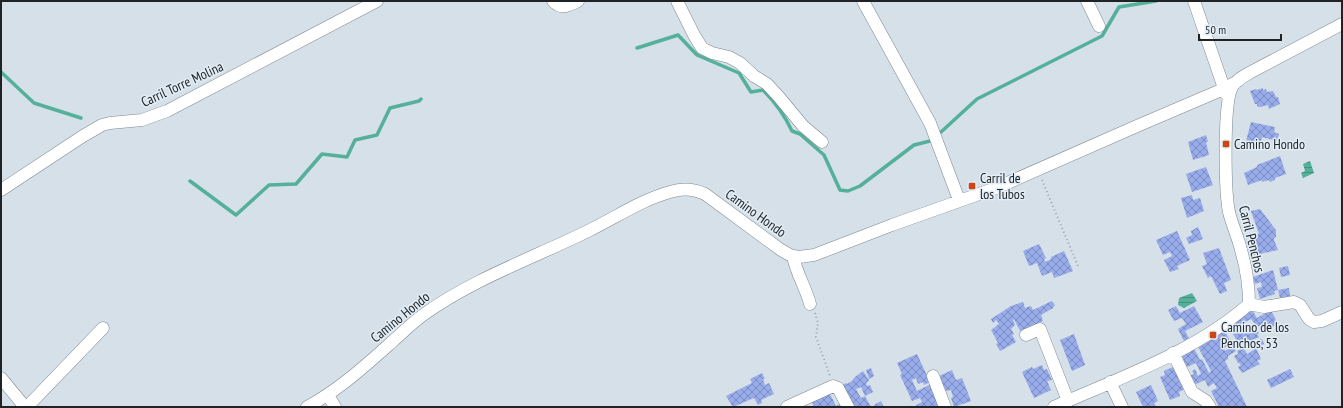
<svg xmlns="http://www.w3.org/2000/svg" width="1343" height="408" viewBox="0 0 1343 408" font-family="'PT Sans Narrow',sans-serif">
  <defs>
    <pattern id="water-rules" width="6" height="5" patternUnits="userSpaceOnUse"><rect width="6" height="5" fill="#54b09a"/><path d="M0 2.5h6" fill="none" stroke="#458f7d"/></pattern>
    <pattern id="building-cross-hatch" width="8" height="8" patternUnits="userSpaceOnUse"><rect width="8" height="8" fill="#98aceb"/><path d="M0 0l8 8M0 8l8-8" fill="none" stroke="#7b8cbe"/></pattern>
  </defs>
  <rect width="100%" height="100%" fill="#d5e0e9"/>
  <path fill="url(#water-rules)" d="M 1310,161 L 1314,173 L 1303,178 L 1301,173 L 1305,171 L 1303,164 Z
    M 1192,293 L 1197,301 L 1184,308 L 1178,305 L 1179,298 Z"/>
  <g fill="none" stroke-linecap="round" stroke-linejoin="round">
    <path stroke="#54b09a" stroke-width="3.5" d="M 637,48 L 678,35 L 697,55 L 739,73 L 751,92 L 763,90 C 775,102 785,116 792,131 L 800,134 L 824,155 L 840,190 L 848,191 L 860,186 L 914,145 L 930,141
      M 1,72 L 34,103 L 81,118
      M 941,132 L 977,99 L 1102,36 L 1119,7 L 1156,1
      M 190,181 L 236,215 L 269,185 L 296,184 L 322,154 L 347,157 L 355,140 L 377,135 L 390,108 L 419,101 L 421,99"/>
  </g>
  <path fill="url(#building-cross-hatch)" d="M 1263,88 L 1263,90 L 1266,89 L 1267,92 L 1273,91 L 1276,97 L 1278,97 L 1280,104 L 1269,109 L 1268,105 L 1260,107 L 1257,106 L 1257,104 L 1255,104 L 1250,91 L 1256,89 L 1257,90 Z
    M 1251,122 L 1275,127 L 1274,132 L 1279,134 L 1277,141 L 1262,137 L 1260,146 L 1254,144 L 1253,147 L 1245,145 Z
    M 1206,135 L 1208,142 L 1206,142 L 1209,155 L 1193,160 L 1188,142 Z
    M 1280,156 L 1286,174 L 1275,178 L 1275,180 L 1270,182 L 1269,180 L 1262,182 L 1262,180 L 1248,185 L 1244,173 L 1257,167 L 1257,165 Z
    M 1206,167 L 1213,185 L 1192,192 L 1186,174 Z
    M 1192,195 L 1193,200 L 1200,198 L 1204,211 L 1187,218 L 1181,198 Z
    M 1260,209 L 1276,230 L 1276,237 L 1274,238 L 1274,240 L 1278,250 L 1250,256 L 1246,241 L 1258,238 L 1257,234 L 1259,234 L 1251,211 Z
    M 1198,227 L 1203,239 L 1189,244 L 1186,238 L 1192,235 L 1191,231 Z
    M 1177,231 L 1190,260 L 1177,266 L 1179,269 L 1170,272 L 1164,260 L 1172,256 L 1170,252 L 1163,255 L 1156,240 Z
    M 1039,244 L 1046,258 L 1044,259 L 1045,262 L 1051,259 L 1051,257 L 1064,251 L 1073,271 L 1054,278 L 1052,272 L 1042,276 L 1037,263 L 1029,266 L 1023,251 Z
    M 1219,248 L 1231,280 L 1224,283 L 1227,291 L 1220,294 L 1211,276 L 1208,278 L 1202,266 L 1207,264 L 1203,253 Z
    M 1288,266 L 1290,275 L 1281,277 L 1279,268 Z
    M 1273,270 L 1278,290 L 1289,288 L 1290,296 L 1280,298 L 1278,290 L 1274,291 L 1275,294 L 1260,299 L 1257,288 L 1262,287 L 1261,282 L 1255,284 L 1253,277 Z
    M 1052,301 L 1055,305 L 1053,307 L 1053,308 L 1041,315 L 1043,321 L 1020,331 L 1014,319 L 1013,320 L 1015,325 L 1011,329 L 1014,334 L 1012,335 L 1016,342 L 1000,351 L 996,344 L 998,343 L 991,330 L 999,324 L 996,320 L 993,323 L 991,319 L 1011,306 L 1023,302 L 1025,308 L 1031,306 L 1033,310 Z
    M 1176,306 L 1180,313 L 1194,306 L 1203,322 L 1185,331 L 1189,338 L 1184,341 L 1178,329 L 1186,324 L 1182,318 L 1174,321 L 1168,310 Z
    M 1251,308 L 1257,318 L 1271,310 L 1278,324 L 1270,328 L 1267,322 L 1257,327 L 1251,319 L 1245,322 L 1250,330 L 1256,328 L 1259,333 L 1257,334 L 1259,337 L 1244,344 L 1242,341 L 1238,343 L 1233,334 L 1235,333 L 1228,322 Z
    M 1224,330 L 1232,344 L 1224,348 L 1225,351 L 1233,346 L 1236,351 L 1228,356 L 1228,359 L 1225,361 L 1247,407 L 1219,407 L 1211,391 L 1217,388 L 1214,383 L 1208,387 L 1205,380 L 1194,385 L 1189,376 L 1194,374 L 1192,371 L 1195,369 L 1198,376 L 1201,374 L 1196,363 L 1187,367 L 1181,355 L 1194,348 L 1200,360 L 1202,359 L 1209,373 L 1211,371 L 1197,345 Z
    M 1074,334 L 1085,365 L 1072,371 L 1060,340 Z
    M 1262,339 L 1264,344 L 1256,348 L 1261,359 L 1257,361 L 1260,364 L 1242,373 L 1238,367 L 1241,365 L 1239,363 L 1238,363 L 1234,356 L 1238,354 L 1237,351 L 1244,348 L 1247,354 L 1255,349 L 1252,343 Z
    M 917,354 L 930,382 L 924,385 L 923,382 L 918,384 L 916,378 L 912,380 L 917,391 L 931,384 L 940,405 L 935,407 L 916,407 L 916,405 L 922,402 L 920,398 L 912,401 L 900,375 L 902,374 L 897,363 Z
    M 1042,365 L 1044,370 L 1047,369 L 1052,380 L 1047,381 L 1051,390 L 1034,398 L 1022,372 L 1032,367 L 1033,369 Z
    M 1175,366 L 1185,389 L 1179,392 L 1180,396 L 1170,400 L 1160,377 L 1165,375 L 1164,371 Z
    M 871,368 L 874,376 L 869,379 L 866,370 Z
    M 1290,369 L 1294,377 L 1271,388 L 1267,380 Z
    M 952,370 L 956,380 L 962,378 L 971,401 L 954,407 L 951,398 L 953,397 L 951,390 L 946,391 L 939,376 Z
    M 863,371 L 869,380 L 866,384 L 867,386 L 870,385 L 873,392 L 865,396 L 861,387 L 856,389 L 861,398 L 865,396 L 871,407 L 850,407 L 840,386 L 846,383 L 847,384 L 852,381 L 855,377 Z
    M 762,373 L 765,379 L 763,379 L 765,385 L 769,383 L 774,394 L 761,400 L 762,403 L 758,405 L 754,398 L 733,407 L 726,396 L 752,383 L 750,379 Z
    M 1151,385 L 1158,401 L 1154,403 L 1156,407 L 1143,407 L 1136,392 Z
    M 829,392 L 836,406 L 840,404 L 842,407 L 814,407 L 811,400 Z
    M 881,401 L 884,407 L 875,407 L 874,405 Z"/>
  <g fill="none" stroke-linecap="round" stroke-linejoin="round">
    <defs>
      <path id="street" d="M 553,1 C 561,10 568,6 578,1
        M 677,1 L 694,35 L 702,48 L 712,53 L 729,57 L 740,63 L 754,76 L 767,84 L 779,97 L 803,126 L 822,142
        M 863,1 L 930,123 L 959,200
        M 1087,1 L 1099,26
        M 1194,1 L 1226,94
        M 1,190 L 83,136 L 102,125 L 110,123 L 142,120 L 167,111 L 377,1
        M 793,256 C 796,273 806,288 810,304
        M 1249,304 L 1264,307 L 1294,302 L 1300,305 L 1309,319 L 1314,322 L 1322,321 L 1342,312
        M 1026,335 L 1040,329 L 1068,401
        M 1173,353 L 1192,392 L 1206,401 L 1210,407
        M 933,376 L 945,407
        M 1,378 L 25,407
        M 1110,382 L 1122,407
        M 328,395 L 335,407
        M 27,407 L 103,328
        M 307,407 C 339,390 366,365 393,341 C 403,332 412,323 423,315 C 473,279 533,258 588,231 C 615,218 641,200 670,192 C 682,188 694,189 705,194 L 781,250 L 790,255 L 799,257 L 814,255 L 892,225 L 996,188 L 1137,126 L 1219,91 L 1238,81
        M 787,407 L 833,386 L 838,388 L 848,407
        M 1054,407 C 1119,378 1195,352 1249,304 C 1249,287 1246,267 1241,250 C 1238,237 1232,225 1229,212 C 1225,192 1223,104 1232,87 C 1236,80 1244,76 1251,72 L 1342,24"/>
    </defs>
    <use href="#street" stroke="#7d888f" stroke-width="13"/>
    <path stroke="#9aa2a9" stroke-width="2" stroke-dasharray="1 3" stroke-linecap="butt" d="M 1042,180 L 1078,266
      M 815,313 L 818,323 L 816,337 L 830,376"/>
    <use href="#street" stroke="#fff" stroke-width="12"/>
  </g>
  <g fill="#cc4513" stroke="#e2edf6" stroke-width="1.5">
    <rect x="1222" y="140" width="8" height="8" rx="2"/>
    <rect x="968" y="182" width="8" height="8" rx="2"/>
    <rect x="1209" y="331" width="8" height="8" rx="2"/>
  </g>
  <g text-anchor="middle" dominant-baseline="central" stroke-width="3" stroke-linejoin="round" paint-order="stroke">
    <g font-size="14" fill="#1f2326" stroke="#e2edf6">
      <text transform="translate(182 84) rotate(-25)">Carril Torre Molina</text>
      <text transform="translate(756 213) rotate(36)">Camino Hondo</text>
      <text transform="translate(1252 239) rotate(76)">Carril Penchos</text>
      <text transform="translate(400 317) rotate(-39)">Camino Hondo</text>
    </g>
    <g font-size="14" fill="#1f2326" stroke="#e2edf6" text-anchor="start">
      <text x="1234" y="144">Camino Hondo</text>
      <text x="980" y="178">Carril de<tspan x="980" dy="16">los Tubos</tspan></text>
      <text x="1221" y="327">Camino de los<tspan x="1221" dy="16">Penchos, 53</tspan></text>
    </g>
  </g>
  <rect width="1343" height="408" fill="none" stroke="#1f2326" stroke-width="4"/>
  <path d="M1199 34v6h82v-6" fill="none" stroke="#1f2326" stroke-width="2"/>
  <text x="1205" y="34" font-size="12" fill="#1f2326" stroke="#e2edf6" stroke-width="3" paint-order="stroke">50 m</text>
</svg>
